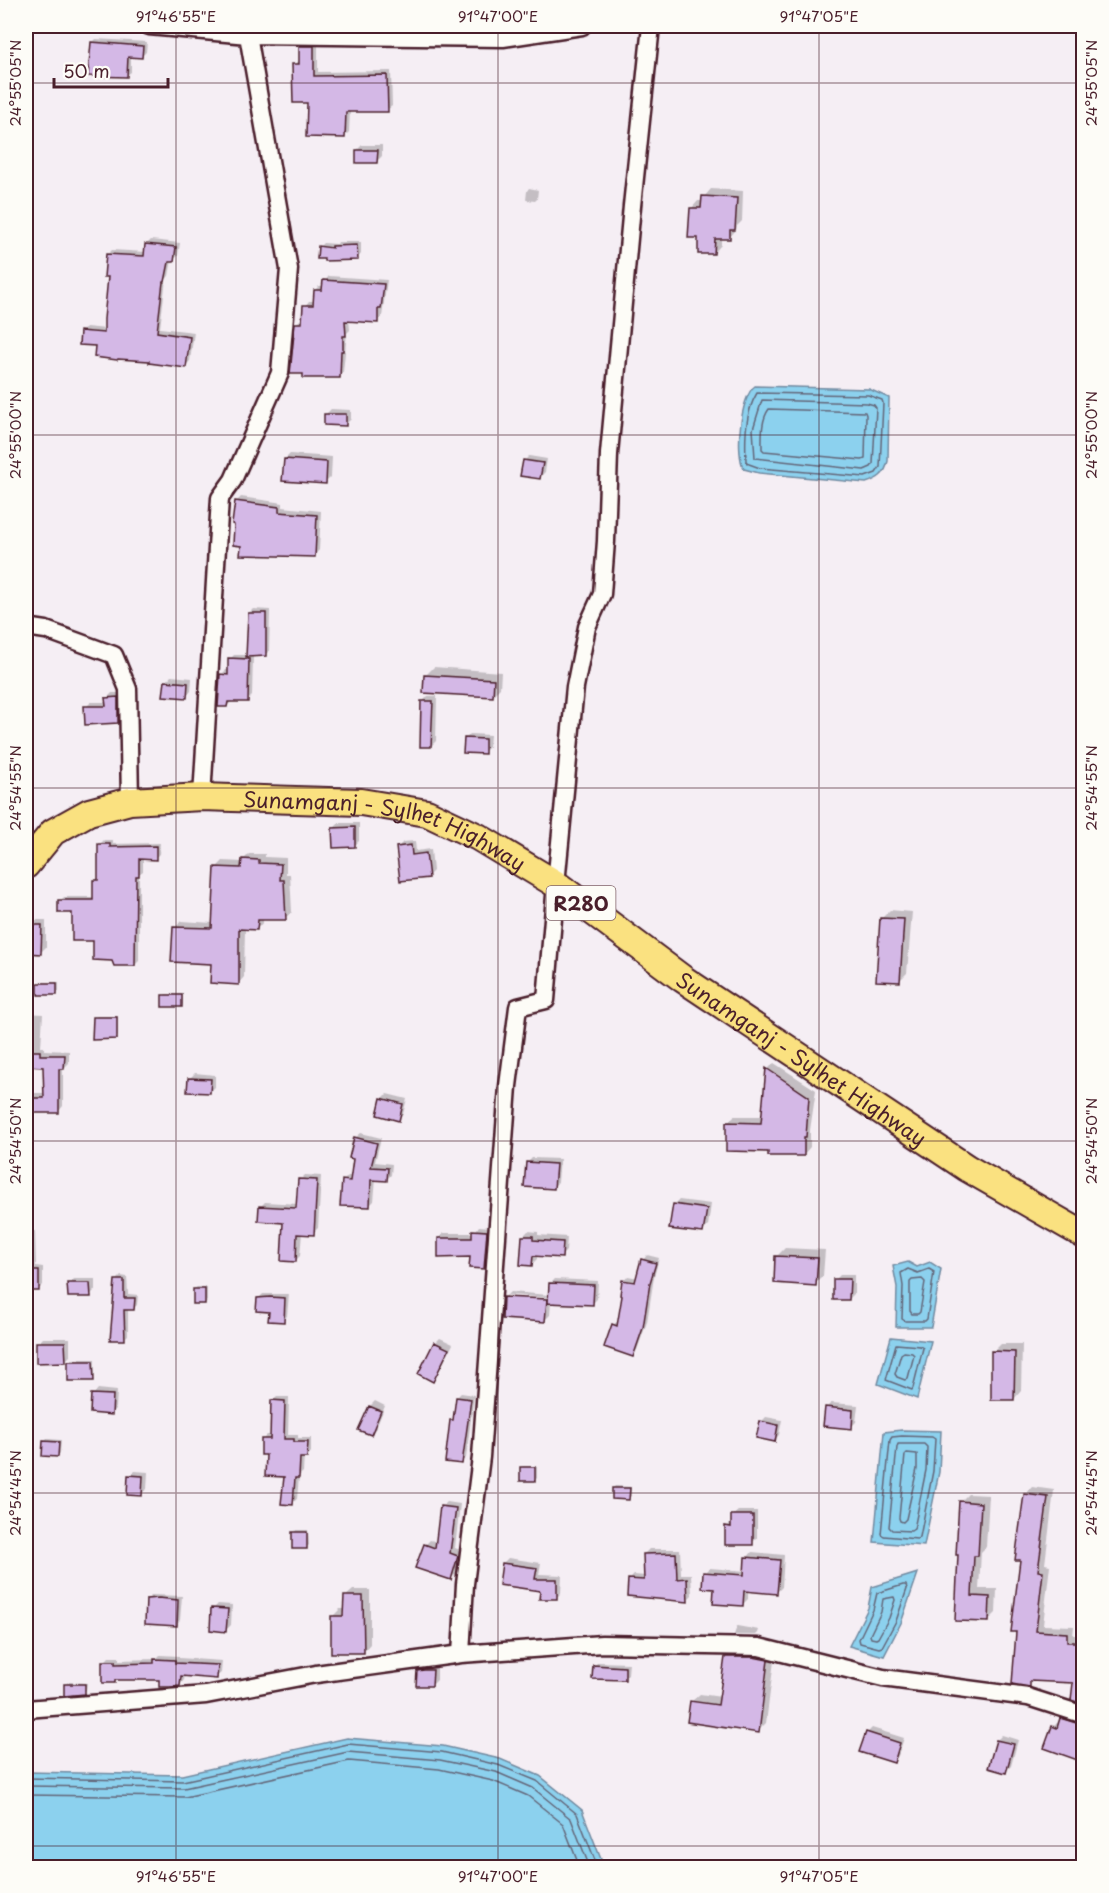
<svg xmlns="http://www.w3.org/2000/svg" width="1109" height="1893" viewBox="0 0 1109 1893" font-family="'Playpen Sans',sans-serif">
  <rect width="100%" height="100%" fill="#f5eef4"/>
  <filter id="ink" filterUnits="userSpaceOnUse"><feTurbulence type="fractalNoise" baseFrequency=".0167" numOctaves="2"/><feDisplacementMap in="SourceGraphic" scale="12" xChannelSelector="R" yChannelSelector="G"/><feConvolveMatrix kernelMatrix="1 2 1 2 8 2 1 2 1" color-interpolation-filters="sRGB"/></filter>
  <g filter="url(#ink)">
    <path fill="#8cd1ee" stroke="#728aa0" stroke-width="1.5" d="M 755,386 L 869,389 L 889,398 L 888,461 C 885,475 878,479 866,483 L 759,473 L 744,469 C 735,455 740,396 755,386 Z
      M 908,1262 L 917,1267 L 930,1262 L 941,1269 L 931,1327 L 896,1327 L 897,1287 L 893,1266 Z
      M 891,1337 L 931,1341 L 917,1399 L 878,1384 Z
      M 902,1430 L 941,1431 L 939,1472 L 924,1546 L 874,1542 L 884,1432 Z
      M 918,1573 L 901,1623 L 884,1656 L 849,1646 L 868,1608 L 872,1587 Z
      M 347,1738 L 443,1746 L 500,1759 L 540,1776 L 582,1810 L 604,1867 L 26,1867 L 26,1772 L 182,1775 Z"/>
    <path fill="#0003" fill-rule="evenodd" d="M 96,39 L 147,42 L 146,52 L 142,56 L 131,56 L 131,72 L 126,76 L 92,43 Z
      M 305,42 L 318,42 L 318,72 L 391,71 L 392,106 L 387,110 L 350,110 L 349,132 L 344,137 L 308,101 L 294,65 L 300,60 L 300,47 Z
      M 362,145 L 382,145 L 382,156 L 377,161 L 357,150 Z
      M 529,188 L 538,190 L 537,199 L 535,201 L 526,200 L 527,191 Z
      M 711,189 L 743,191 L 742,221 L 737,226 L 736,230 L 729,238 L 721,238 L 721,245 L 714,253 L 700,237 L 691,209 L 698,201 L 703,201 L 704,197 Z
      M 151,240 L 180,243 L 178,256 L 172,260 L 169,276 L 166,279 L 160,328 L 194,332 L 190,361 L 185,366 L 97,345 L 82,332 L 86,327 L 106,329 L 110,276 L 108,254 L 112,250 L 146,252 L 147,244 Z
      M 338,242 L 361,242 L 361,254 L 357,259 L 319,247 L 323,243 L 337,244 Z
      M 329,276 L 387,280 L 382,317 L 377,322 L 349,320 L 350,330 L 347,333 L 343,372 L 339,376 L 296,324 L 301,319 L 304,319 L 305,306 L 309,301 L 314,301 L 315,290 L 319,286 L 324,286 L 325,281 Z
      M 331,409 L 351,410 L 351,419 L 346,424 L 326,414 Z
      M 26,436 L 28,436 L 26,451 Z
      M 290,454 L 332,457 L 331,477 L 326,482 L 285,459 Z
      M 529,456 L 547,459 L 545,472 L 540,477 L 524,461 Z
      M 241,497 L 283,503 L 283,507 L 321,511 L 319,550 L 315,555 L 242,544 L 236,502 Z
      M 253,609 L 270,610 L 269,651 L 265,655 L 253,655 L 252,696 L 248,700 L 232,701 L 227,706 L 221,675 L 226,670 L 229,670 L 230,659 L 234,655 L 248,655 L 249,613 Z
      M 434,667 L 501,672 L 500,688 L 492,696 L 426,675 Z
      M 171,676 L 192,678 L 191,691 L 186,697 L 166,682 Z
      M 112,693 L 122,693 L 123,717 L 117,722 L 86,707 L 91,702 L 107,702 L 107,698 Z
      M 428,696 L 437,696 L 436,741 L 431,746 L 423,701 Z
      M 470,734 L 490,735 L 489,747 L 484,752 L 465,739 Z
      M 339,823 L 359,823 L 359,841 L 354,846 L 334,828 Z
      M 104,840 L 113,840 L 113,844 L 160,843 L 159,854 L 155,858 L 143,858 L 143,871 L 139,874 L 139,961 L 135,965 L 114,960 L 95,939 L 74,911 L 60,901 L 64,897 L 94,897 L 95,881 L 99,877 L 100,844 Z
      M 415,841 L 416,851 L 431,849 L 433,871 L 428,876 L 398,847 L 403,842 Z
      M 249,854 L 265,854 L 265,857 L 286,858 L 286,874 L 290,874 L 292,912 L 285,918 L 263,919 L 263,922 L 257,929 L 245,928 L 244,977 L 238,984 L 175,928 L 181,921 L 213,923 L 216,868 L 223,861 L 243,862 L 243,860 Z
      M 890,910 L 912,912 L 907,973 L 899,981 L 882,918 Z
      M 32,920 L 46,920 L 46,947 L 41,952 L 27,925 Z
      M 41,982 L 59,982 L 59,991 L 57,993 L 39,984 Z
      M 166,994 L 183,994 L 183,1004 L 181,1006 L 164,996 Z
      M 26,1013 L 43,1014 L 41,1047 L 44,1047 L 44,1050 L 69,1051 L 69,1063 L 63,1069 L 63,1106 L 59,1111 L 31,1112 L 29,1148 L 26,1152 L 26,1093 L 45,1093 L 45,1066 L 26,1064 Z
      M 97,1016 L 118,1016 L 118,1036 L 116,1038 L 95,1018 Z
      M 774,1063 L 816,1090 L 810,1130 L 810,1147 L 804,1154 L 727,1123 L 734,1116 L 763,1116 L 768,1069 Z
      M 195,1073 L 215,1075 L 215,1087 L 210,1092 L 190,1078 Z
      M 387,1094 L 407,1099 L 403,1114 L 398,1119 L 382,1099 Z
      M 361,1133 L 381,1138 L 375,1162 L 392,1164 L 391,1175 L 386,1180 L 376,1178 L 374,1201 L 369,1206 L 343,1181 L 348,1176 L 352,1176 L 355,1138 Z
      M 532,1158 L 560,1159 L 558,1182 L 553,1187 L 527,1163 Z
      M 305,1175 L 321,1176 L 318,1228 L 313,1233 L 302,1233 L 300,1256 L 295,1261 L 285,1222 L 260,1207 L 265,1202 L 298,1204 L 300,1180 Z
      M 679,1200 L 711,1204 L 708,1226 L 703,1231 L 674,1205 Z
      M 479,1226 L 491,1227 L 489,1263 L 484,1268 L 472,1256 L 439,1238 L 444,1233 L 474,1233 Z
      M 26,1231 L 35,1231 L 36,1266 L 43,1267 L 43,1285 L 38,1290 L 26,1290 Z
      M 528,1231 L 538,1232 L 538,1235 L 567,1237 L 566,1251 L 561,1256 L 537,1254 L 537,1259 L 532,1264 L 523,1236 Z
      M 785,1248 L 825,1250 L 823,1276 L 815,1284 L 777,1256 Z
      M 647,1255 L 659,1258 L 654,1277 L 647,1322 L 637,1350 L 633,1355 L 613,1325 L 618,1321 L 624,1295 L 624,1281 L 628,1276 L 638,1278 L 643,1260 Z
      M 840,1275 L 854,1275 L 854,1294 L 849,1299 L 835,1280 Z
      M 121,1276 L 127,1277 L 128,1294 L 138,1295 L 137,1305 L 133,1309 L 128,1308 L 128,1335 L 124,1339 L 117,1280 Z
      M 74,1279 L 95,1279 L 95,1290 L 90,1295 L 69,1284 Z
      M 555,1279 L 598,1281 L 597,1299 L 592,1304 L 551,1302 L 550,1315 L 545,1320 L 505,1297 L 510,1292 L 550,1295 L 550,1284 ZM 507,1295 L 554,1298 L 554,1301 L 507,1298 Z
      M 197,1287 L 207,1287 L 207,1301 L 205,1303 L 194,1289 Z
      M 263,1294 L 289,1294 L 287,1316 L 283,1321 L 259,1298 Z
      M 43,1338 L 70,1338 L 70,1356 L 65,1361 L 38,1343 Z
      M 440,1338 L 453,1344 L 437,1375 L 432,1380 L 435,1343 Z
      M 1001,1344 L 1022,1344 L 1021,1391 L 1014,1399 L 993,1352 Z
      M 72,1359 L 95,1359 L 95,1377 L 93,1379 L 70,1362 Z
      M 98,1389 L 117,1391 L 116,1408 L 111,1413 L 93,1395 Z
      M 461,1393 L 474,1395 L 466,1458 L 461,1462 L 451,1421 L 454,1418 L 457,1397 Z
      M 277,1397 L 289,1397 L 288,1435 L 298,1435 L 298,1438 L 311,1438 L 311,1452 L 307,1457 L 304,1456 L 303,1472 L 299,1476 L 297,1499 L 292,1503 L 285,1476 L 268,1453 L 263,1439 L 267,1435 L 271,1435 L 272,1401 Z
      M 375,1401 L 385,1406 L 376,1428 L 371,1433 L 370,1406 Z
      M 831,1403 L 858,1405 L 856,1422 L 851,1427 L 826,1408 Z
      M 766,1417 L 782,1420 L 779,1435 L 774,1440 L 761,1422 Z
      M 47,1439 L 61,1440 L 60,1453 L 58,1456 L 44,1442 Z
      M 523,1466 L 537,1466 L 537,1478 L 535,1480 L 521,1468 Z
      M 135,1471 L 148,1472 L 147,1489 L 141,1494 L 130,1476 Z
      M 615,1486 L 631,1487 L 631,1496 L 629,1498 L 613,1488 Z
      M 1032,1487 L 1054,1490 L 1045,1564 L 1050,1565 L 1043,1625 L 1074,1626 L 1073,1635 L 1084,1635 L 1084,1702 L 1073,1699 L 1074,1682 L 1034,1680 L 1029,1685 L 1021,1559 L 1025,1495 Z
      M 968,1494 L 989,1495 L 986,1547 L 981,1552 L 979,1589 L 997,1589 L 996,1613 L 988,1621 L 957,1620 L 960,1502 Z
      M 447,1502 L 460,1504 L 455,1548 L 462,1551 L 456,1574 L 451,1578 L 425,1545 L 430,1540 L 438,1542 L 442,1507 Z
      M 738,1511 L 757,1511 L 757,1538 L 752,1543 L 727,1527 L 732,1521 L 732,1516 Z
      M 296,1530 L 308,1530 L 309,1545 L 306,1548 L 294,1533 Z
      M 649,1549 L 680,1549 L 681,1574 L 691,1574 L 692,1595 L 687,1600 L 629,1580 L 634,1575 L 645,1576 L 644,1554 Z
      M 752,1552 L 784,1555 L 782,1587 L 777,1592 L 748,1590 L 748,1599 L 743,1604 L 716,1587 L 705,1573 L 710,1568 L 746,1571 L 747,1558 Z
      M 508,1558 L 541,1563 L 539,1574 L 562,1575 L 561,1593 L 556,1598 L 541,1589 L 503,1563 Z
      M 353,1590 L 370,1590 L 370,1644 L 363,1652 L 333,1616 L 340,1609 L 345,1609 L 345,1597 Z
      M 152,1595 L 182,1596 L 180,1620 L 176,1624 L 148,1599 Z
      M 218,1604 L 232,1605 L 231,1625 L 226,1630 L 213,1609 Z
      M 737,1626 L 759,1630 L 758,1633 L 756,1635 L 734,1635 Z
      M 734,1650 L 775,1653 L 766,1723 L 758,1731 L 692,1701 L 700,1694 L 721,1697 L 726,1658 Z
      M 160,1655 L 179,1656 L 179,1658 L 222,1661 L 221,1673 L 216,1677 L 185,1675 L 184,1680 L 180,1685 L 161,1678 L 117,1679 L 114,1681 L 104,1662 L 109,1657 L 119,1657 L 119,1660 L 156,1659 Z
      M 598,1662 L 629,1663 L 628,1674 L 624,1678 L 594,1666 Z
      M 423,1666 L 437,1666 L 437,1680 L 432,1685 L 418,1671 Z
      M 68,1682 L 87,1683 L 86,1690 L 84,1692 L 66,1684 Z
      M 1068,1712 L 1084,1716 L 1082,1760 L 1046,1747 L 1053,1727 ZM 1054,1726 L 1065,1729 L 1064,1732 L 1054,1729 Z
      M 872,1728 L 904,1738 L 898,1756 L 893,1762 L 867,1733 Z
      M 1002,1735 L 1018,1740 L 1011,1766 L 1006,1771 L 997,1740 Z"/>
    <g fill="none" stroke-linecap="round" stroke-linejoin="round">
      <path stroke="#646679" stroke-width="1.5" d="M 757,393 L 868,395 L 882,400 L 883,403 L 880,467 L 876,473 L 865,477 L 760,468 L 749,464 L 746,461 C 745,437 745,413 757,393 Z
        M 762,400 L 867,403 L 874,405 L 876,408 L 873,464 L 871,467 L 864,470 L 755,458 L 753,429 Z
        M 769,409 L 865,412 L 866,415 L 865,459 L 862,460 L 764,451 L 762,449 C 762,435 761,420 769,409 Z
        M 908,1269 L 918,1273 L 929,1269 L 934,1272 L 927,1319 L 925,1321 L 905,1321 L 902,1319 L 903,1286 L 901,1273 Z
        M 912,1280 L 922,1279 L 925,1282 L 920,1312 L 918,1314 L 912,1314 L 910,1311 L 910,1282 Z
        M 896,1344 L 920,1346 L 923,1348 L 913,1388 L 912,1390 L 886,1380 Z
        M 904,1352 L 912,1353 L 914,1355 L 908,1378 L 905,1380 L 897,1377 L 895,1374 L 901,1354 Z
        M 902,1436 L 932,1437 L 935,1439 L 933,1471 L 920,1537 L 917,1539 L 884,1536 L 881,1534 L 890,1440 L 892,1437 Z
        M 898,1444 L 924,1444 L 927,1447 L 926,1470 L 914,1529 L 911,1531 L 892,1530 L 889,1527 L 897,1447 Z
        M 907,1453 L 917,1454 L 917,1469 L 906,1519 L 903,1522 L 900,1521 L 899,1518 L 905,1455 Z
        M 903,1585 L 906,1585 L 907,1589 L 896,1621 L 882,1647 L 879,1648 L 860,1643 L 859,1639 L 873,1610 L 877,1593 Z
        M 894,1597 L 895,1600 L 889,1618 L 878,1638 L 876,1639 L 871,1638 L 870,1635 L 881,1612 L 883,1599 Z
        M 26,1778 L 183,1781 L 348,1744 L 442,1752 L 498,1765 L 537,1781 L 577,1814 L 598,1868
        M 26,1786 L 184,1788 L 348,1752 L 440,1760 L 496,1772 L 533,1788 L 571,1819 L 590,1868
        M 26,1795 L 185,1797 L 349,1761 L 439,1769 L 493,1781 L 528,1796 L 563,1824 L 580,1868"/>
    </g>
    <path fill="#d4b8e6" stroke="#4a1f2b" stroke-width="1.5" d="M 91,42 L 143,46 L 142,58 L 128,57 L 127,77 L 88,76 Z
      M 299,46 L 314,46 L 314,76 L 387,75 L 388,112 L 346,112 L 345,138 L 306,137 L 307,103 L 293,103 L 292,64 L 299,64 Z
      M 356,150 L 378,150 L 377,163 L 356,163 Z
      M 702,196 L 737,198 L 735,230 L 730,230 L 730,239 L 715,239 L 714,254 L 698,254 L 698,238 L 688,238 L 690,208 L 701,208 Z
      M 145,244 L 176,247 L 174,262 L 169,262 L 165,282 L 163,282 L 157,332 L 190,337 L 186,368 L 149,363 L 149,361 L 118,359 L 117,360 L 94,357 L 95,346 L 79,345 L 80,331 L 104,333 L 104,319 L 108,277 L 104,277 L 106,254 L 144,256 Z
      M 357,245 L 358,260 L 324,261 L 324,259 L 317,259 L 318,246 L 332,248 L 332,246 Z
      M 323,280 L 384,284 L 381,309 L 378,309 L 378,323 L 345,321 L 346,336 L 343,336 L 343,351 L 341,351 L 340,378 L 303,378 L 303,374 L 290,374 L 295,323 L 302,323 L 303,305 L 313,305 L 314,290 L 322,290 Z
      M 324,414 L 346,414 L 346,426 L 324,425 Z
      M 284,459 L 327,462 L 326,484 L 282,481 Z
      M 523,460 L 543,463 L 540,479 L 520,476 Z
      M 235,501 L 279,507 L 279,512 L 317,515 L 315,557 L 240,555 L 241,546 L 233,545 L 234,525 L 232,524 Z
      M 248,613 L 266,613 L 266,656 L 246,657 Z
      M 228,658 L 249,659 L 248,702 L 228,702 L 227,707 L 218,707 L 220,674 L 228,675 Z
      M 424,675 L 494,679 L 493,697 L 423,693 Z
      M 165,681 L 188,683 L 187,698 L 163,696 Z
      M 118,697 L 118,723 L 85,725 L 84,706 L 106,706 L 105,698 Z
      M 421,701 L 433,701 L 431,747 L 420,747 Z
      M 464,738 L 485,739 L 485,754 L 463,753 Z
      M 355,827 L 355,847 L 333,848 L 332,828 Z
      M 98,844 L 110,844 L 110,847 L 156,846 L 156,860 L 139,859 L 139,876 L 136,876 L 135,966 L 114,966 L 112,961 L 93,960 L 93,941 L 72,941 L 72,913 L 58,913 L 58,900 L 93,900 L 93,880 L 98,880 Z
      M 411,845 L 412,855 L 426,853 L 429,878 L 400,881 L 396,847 Z
      M 242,859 L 259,860 L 259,863 L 281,864 L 280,880 L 284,880 L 286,920 L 258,920 L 257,930 L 239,929 L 239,985 L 210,983 L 211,964 L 171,962 L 173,927 L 212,928 L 215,867 L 241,868 Z
      M 880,918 L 904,919 L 900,982 L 876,981 Z
      M 26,925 L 42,925 L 41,954 L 26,953 Z
      M 38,983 L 57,983 L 57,995 L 38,995 Z
      M 162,995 L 182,995 L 182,1007 L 162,1007 Z
      M 93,1017 L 117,1017 L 117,1039 L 92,1040 Z
      M 29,1051 L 40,1051 L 40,1055 L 65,1055 L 64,1069 L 59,1069 L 59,1113 L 26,1113 L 26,1098 L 44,1098 L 43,1067 L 26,1066 L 26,1053 L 29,1053 Z
      M 766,1068 L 809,1097 L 806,1137 L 804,1137 L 804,1156 L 768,1156 L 768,1152 L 726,1151 L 726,1122 L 761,1123 Z
      M 188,1078 L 211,1079 L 210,1093 L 187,1092 Z
      M 381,1098 L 403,1104 L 399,1121 L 377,1115 Z
      M 354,1137 L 377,1143 L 371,1167 L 388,1168 L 387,1181 L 371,1180 L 370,1207 L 340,1206 L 342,1180 L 350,1181 L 353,1159 L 349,1158 Z
      M 526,1162 L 556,1164 L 554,1189 L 524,1187 Z
      M 298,1179 L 317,1180 L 314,1235 L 297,1234 L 296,1262 L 281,1261 L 283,1223 L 258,1221 L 259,1206 L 296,1208 Z
      M 673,1204 L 707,1209 L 703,1233 L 669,1229 Z
      M 472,1230 L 487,1231 L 484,1269 L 469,1268 L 470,1257 L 438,1258 L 438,1238 L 472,1238 Z
      M 522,1236 L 533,1236 L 533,1240 L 563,1242 L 562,1258 L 533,1256 L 532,1266 L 520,1265 Z
      M 775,1256 L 818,1258 L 816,1286 L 774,1283 Z
      M 641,1259 L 656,1263 L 650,1283 L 643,1328 L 633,1357 L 604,1347 L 612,1324 L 617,1326 L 622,1296 L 620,1295 L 622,1280 L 635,1282 Z
      M 26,1271 L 39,1271 L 39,1291 L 26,1291 Z
      M 833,1279 L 850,1279 L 849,1300 L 833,1300 Z
      M 115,1280 L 124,1280 L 124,1298 L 135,1298 L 134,1310 L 124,1310 L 125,1340 L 110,1340 Z
      M 67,1283 L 90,1283 L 91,1297 L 68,1297 Z
      M 549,1283 L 594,1285 L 593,1305 L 548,1303 Z
      M 193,1289 L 205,1289 L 205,1304 L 193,1304 Z
      M 270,1297 L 285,1298 L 284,1322 L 268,1321 L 269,1312 L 256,1311 L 257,1298 Z
      M 503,1297 L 547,1299 L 545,1322 L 502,1319 Z
      M 36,1342 L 65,1342 L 66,1362 L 36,1363 Z
      M 434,1342 L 449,1349 L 433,1382 L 418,1374 Z
      M 991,1351 L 1015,1352 L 1014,1400 L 991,1400 Z
      M 68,1361 L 93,1361 L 94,1381 L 68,1381 Z
      M 91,1394 L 113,1395 L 112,1415 L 90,1413 Z
      M 456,1397 L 471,1399 L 462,1464 L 445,1462 L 450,1420 L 453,1420 Z
      M 271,1400 L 285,1401 L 284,1439 L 294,1439 L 294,1442 L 308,1442 L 307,1458 L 300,1458 L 299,1478 L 295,1478 L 293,1505 L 281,1504 L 284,1477 L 265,1476 L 266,1455 L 261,1455 L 261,1439 L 270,1439 Z
      M 369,1406 L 381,1411 L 371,1435 L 358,1430 Z
      M 825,1407 L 853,1410 L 852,1429 L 823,1426 Z
      M 760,1421 L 778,1425 L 775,1442 L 756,1438 Z
      M 43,1441 L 59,1442 L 58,1457 L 42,1456 Z
      M 520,1467 L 535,1467 L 535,1481 L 520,1481 Z
      M 128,1475 L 143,1476 L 142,1496 L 127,1495 Z
      M 612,1488 L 630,1488 L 629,1500 L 612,1499 Z
      M 1024,1494 L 1048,1497 L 1038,1571 L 1043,1572 L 1036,1631 L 1067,1633 L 1067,1642 L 1081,1642 L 1080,1662 L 1083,1662 L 1083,1704 L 1071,1700 L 1073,1683 L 1030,1681 L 1030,1687 L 1012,1684 L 1016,1632 L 1011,1632 L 1020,1560 L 1015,1560 Z
      M 959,1501 L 981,1503 L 978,1556 L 974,1556 L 972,1596 L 990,1597 L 989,1622 L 955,1621 L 958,1555 L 956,1555 Z
      M 440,1506 L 456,1508 L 450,1553 L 458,1556 L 451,1580 L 415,1568 L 424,1544 L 435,1548 Z
      M 731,1515 L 753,1515 L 753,1545 L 725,1545 L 725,1526 L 731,1527 Z
      M 292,1532 L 307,1532 L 307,1549 L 292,1549 Z
      M 676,1553 L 677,1579 L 687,1578 L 688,1602 L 627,1596 L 628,1579 L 644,1580 L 643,1554 Z
      M 745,1557 L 780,1560 L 777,1594 L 744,1591 L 743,1606 L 713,1604 L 714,1589 L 702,1588 L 703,1572 L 744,1575 Z
      M 502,1563 L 537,1568 L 535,1579 L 557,1579 L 557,1599 L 539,1599 L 540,1591 L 499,1585 Z
      M 344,1596 L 363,1596 L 364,1653 L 331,1653 L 331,1616 L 343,1616 Z
      M 159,1598 L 178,1600 L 177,1626 L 145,1624 L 146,1599 Z
      M 211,1608 L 228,1609 L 226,1632 L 210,1630 Z
      M 725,1657 L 753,1657 L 768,1660 L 759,1733 L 687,1722 L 690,1701 L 718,1705 Z
      M 154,1659 L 175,1660 L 175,1663 L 218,1665 L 217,1679 L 181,1676 L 180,1686 L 170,1687 L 159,1687 L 159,1680 L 115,1680 L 115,1683 L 102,1683 L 102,1661 L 115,1661 L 115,1664 L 154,1663 Z
      M 593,1665 L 625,1667 L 625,1680 L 592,1679 Z
      M 424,1670 L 433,1670 L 432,1686 L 416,1686 L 417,1671 Z
      M 64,1684 L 85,1684 L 85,1694 L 64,1696 Z
      M 1060,1718 L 1083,1725 L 1083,1762 L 1044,1748 L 1052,1726 L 1057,1728 Z
      M 866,1732 L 900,1743 L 894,1763 L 859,1752 Z
      M 996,1740 L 1014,1744 L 1006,1773 L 988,1768 Z"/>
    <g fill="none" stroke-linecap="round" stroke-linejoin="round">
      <defs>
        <path id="minor" d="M 149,26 L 248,35 L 503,38 L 582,26
          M 26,627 L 46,630 L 114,655 L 128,689 L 130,801
          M 202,797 L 220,498 L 233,480 L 280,373 L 289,269 L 248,35
          M 461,1654 L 465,1584 L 481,1457 L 508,1086 L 518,1007 L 546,1000 L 556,884 L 575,687 L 587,627 L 602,594 L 606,541 L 609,454 L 632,206 L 651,26
          M 26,1709 L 206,1695 L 316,1674 L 461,1654 L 602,1644 L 759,1647 L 883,1678 L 1028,1697 L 1084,1715"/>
        <g id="primary">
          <path id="s1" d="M 26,865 L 53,832 L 89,812 L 130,801 L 202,797 L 361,802 L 427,813 L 478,837 L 556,884 L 683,979 L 967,1168 L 1084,1235"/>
        </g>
      </defs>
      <use href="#minor" stroke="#4a1f2b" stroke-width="21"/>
      <use href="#primary" stroke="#4a1f2b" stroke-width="30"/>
      <use href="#minor" stroke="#fdfcf7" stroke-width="16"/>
      <use href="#primary" stroke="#fae180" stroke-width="26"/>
    </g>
  </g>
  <path fill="none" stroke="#4a1f2b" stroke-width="1.5" stroke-opacity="0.45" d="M 176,26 L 176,1868M 498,26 L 498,1868M 819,26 L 819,1868M 26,83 L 1084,83M 26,435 L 1084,435M 26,788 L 1084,788M 26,1141 L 1084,1141M 26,1493 L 1084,1493M 26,1846 L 1084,1846"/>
  <g text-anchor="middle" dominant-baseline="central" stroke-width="4.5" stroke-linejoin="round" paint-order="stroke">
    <rect fill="#fdfcf7" stroke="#806168" stroke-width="1.5" x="546.5" y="886" width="69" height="34" rx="4.5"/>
    <g font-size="20" font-weight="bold" fill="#4a1f2b">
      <text x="581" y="903">R280</text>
    </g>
    <g font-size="21" fill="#4a1f2b" stroke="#fdfcf7">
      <text stroke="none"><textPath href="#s1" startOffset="387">Sunamganj - Sylhet Highway</textPath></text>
      <text stroke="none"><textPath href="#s1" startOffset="873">Sunamganj - Sylhet Highway</textPath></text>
    </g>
  </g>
  <rect width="1109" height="1893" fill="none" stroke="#fdfcf7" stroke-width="66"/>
  <path d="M54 78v9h114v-9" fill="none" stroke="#4a1f2b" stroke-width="3"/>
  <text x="63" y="78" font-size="18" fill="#4a1f2b" stroke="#fdfcf7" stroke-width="4.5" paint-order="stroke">50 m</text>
  <rect x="33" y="33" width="1043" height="1827" fill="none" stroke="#4a1f2b" stroke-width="2"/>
  <g font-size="15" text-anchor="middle" fill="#4a1f2b">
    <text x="176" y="22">91°46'55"E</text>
    <text x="498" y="22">91°47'00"E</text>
    <text x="819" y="22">91°47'05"E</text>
    <text transform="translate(16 83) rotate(-90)" y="5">24°55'05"N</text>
    <text transform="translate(1092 83) rotate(-90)" y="5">24°55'05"N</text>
    <text transform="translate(16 435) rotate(-90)" y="5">24°55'00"N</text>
    <text transform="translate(1092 435) rotate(-90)" y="5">24°55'00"N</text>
    <text transform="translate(16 788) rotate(-90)" y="5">24°54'55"N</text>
    <text transform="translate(1092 788) rotate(-90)" y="5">24°54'55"N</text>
    <text transform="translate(16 1141) rotate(-90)" y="5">24°54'50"N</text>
    <text transform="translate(1092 1141) rotate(-90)" y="5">24°54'50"N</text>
    <text transform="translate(16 1493) rotate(-90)" y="5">24°54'45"N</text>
    <text transform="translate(1092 1493) rotate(-90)" y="5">24°54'45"N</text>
    <text x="176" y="1882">91°46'55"E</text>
    <text x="498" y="1882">91°47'00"E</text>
    <text x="819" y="1882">91°47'05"E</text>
  </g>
</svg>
